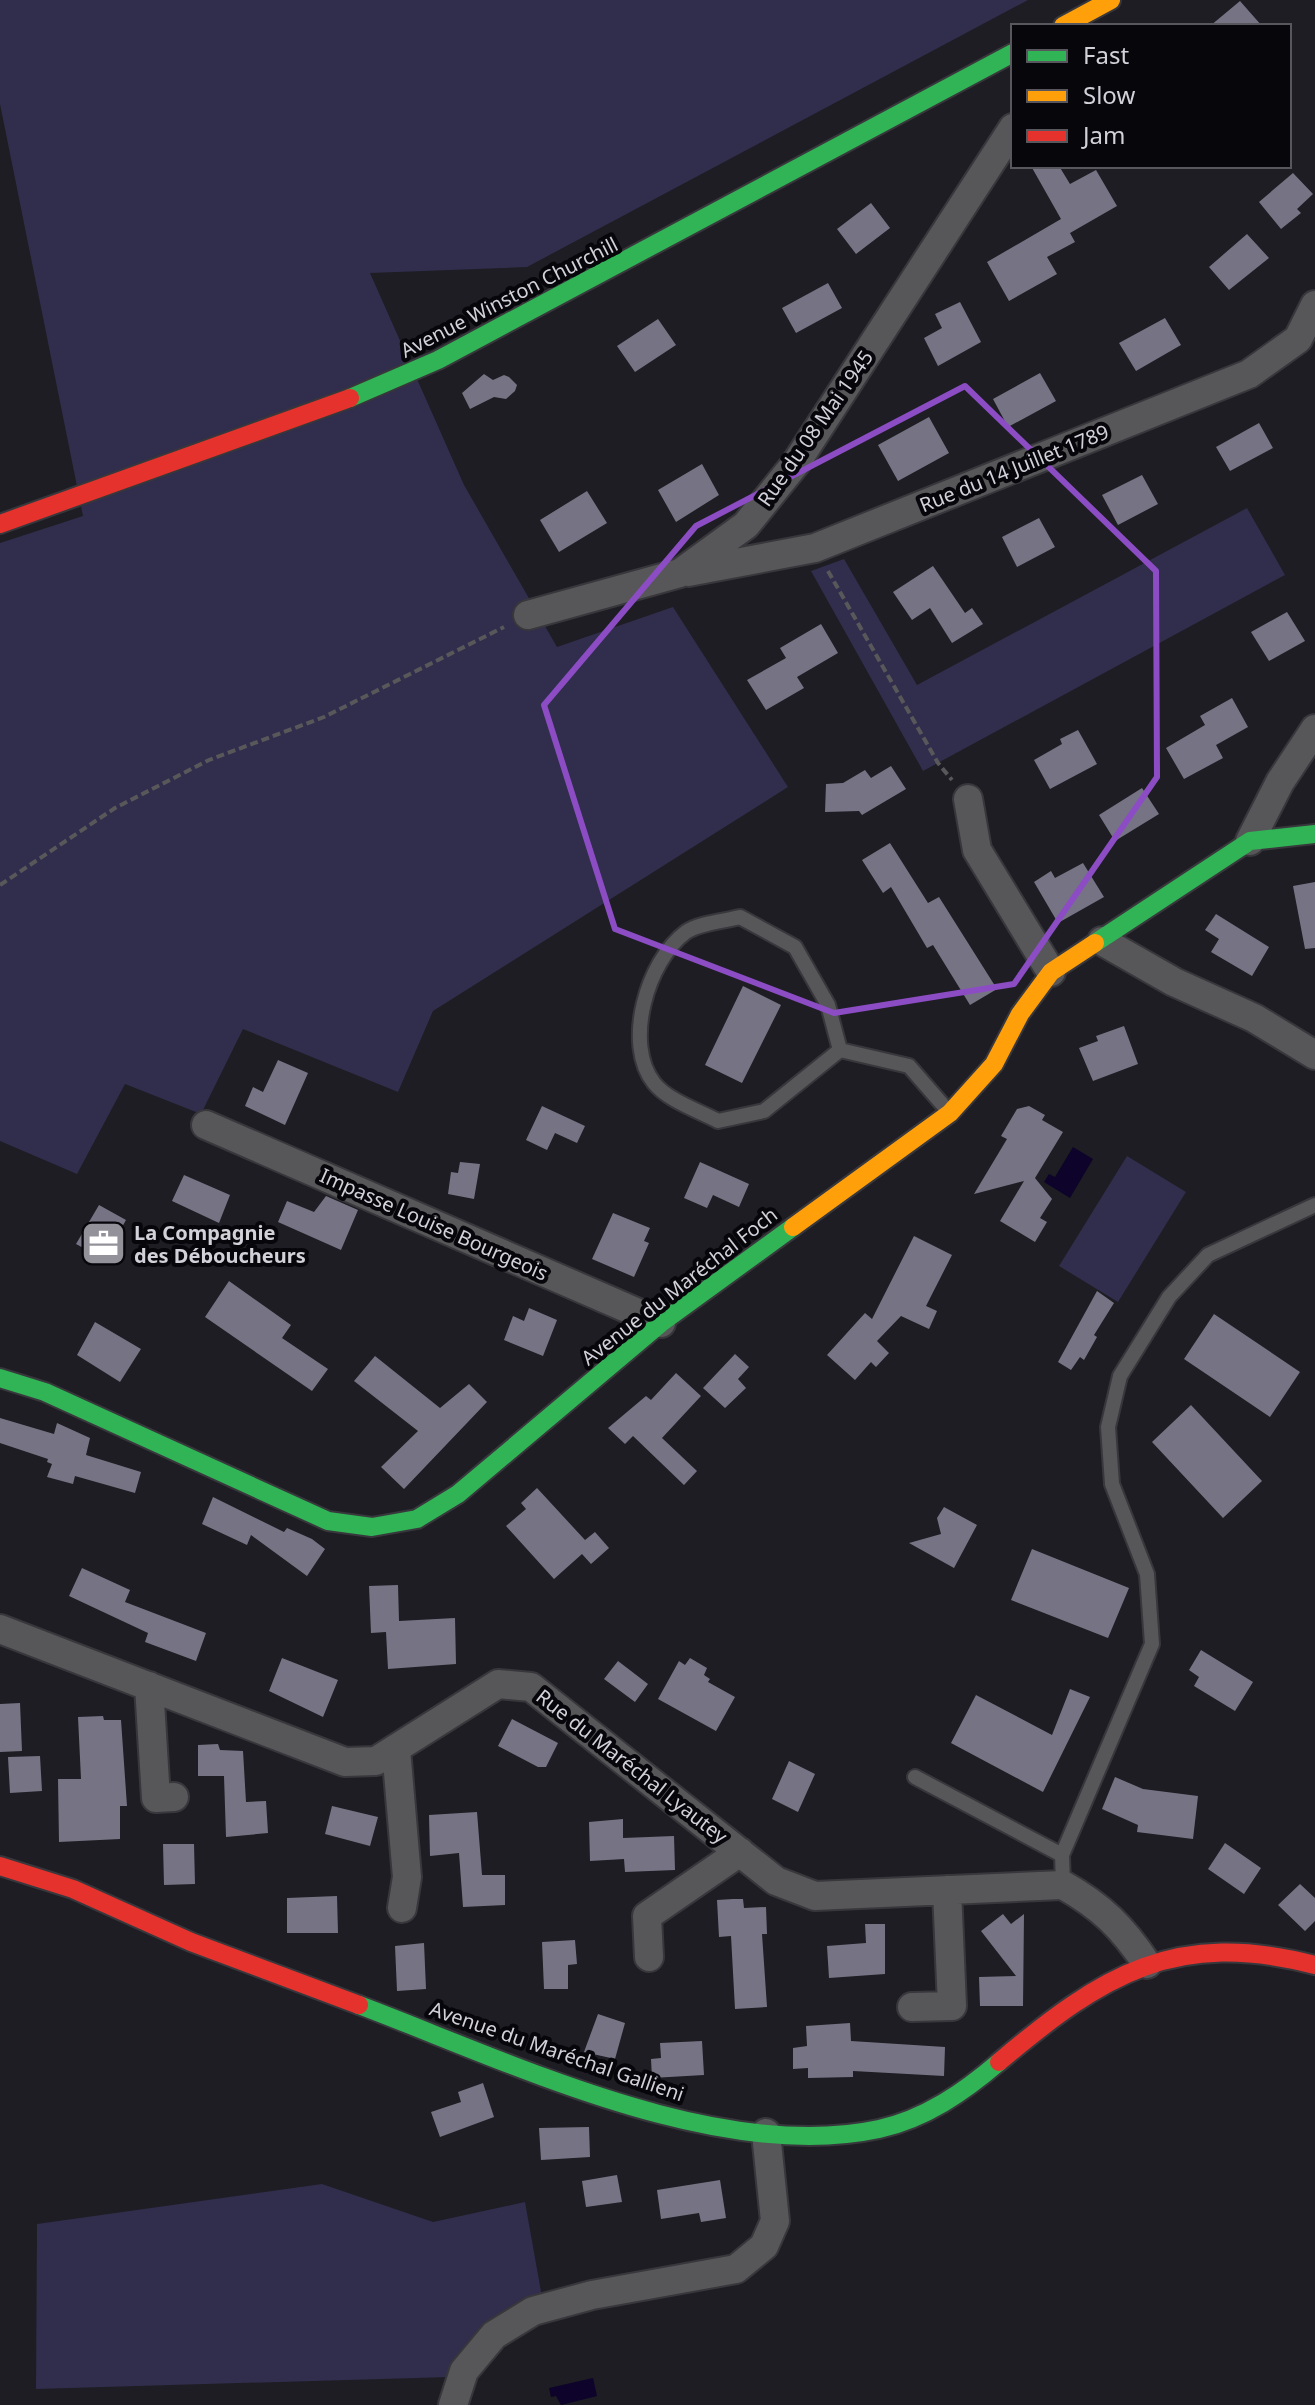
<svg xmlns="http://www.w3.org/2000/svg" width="1315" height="2405" viewBox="0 0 1315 2405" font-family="'Noto Sans',sans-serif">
  <rect width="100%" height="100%" fill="#1d1d23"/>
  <path fill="#312d4c" d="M 0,0 L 1028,0 L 527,267 L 370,273 L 464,485 L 557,647 L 673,607 L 788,787 L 433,1011 L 398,1092 L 243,1029 L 201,1114 L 125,1084 L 77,1174 L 0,1141 L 0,543 L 83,516 L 0,104 Z
    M 1247,508 L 1285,575 L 923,771 L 811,571 L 844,559 L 917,685 Z
    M 1127,1156 L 1186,1192 L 1118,1302 L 1059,1266 Z
    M 322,2184 L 433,2222 L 525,2202 L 542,2297 C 492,2314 474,2328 450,2377 L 36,2389 L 37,2224 Z"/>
  <path fill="#0e032a" d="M 1073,1147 L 1093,1159 L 1070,1198 L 1044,1182 L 1049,1174 L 1055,1177 Z
    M 593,2378 L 597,2396 L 561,2405 L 556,2396 L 551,2397 L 549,2388 Z"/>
  <path fill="#767484" d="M 1240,1 L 1262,26 L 1210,26 Z
    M 1031,166 L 1059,166 L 1070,184 L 1096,170 L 1117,206 L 1070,233 L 1075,242 L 1047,257 L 1057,274 L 1009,301 L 987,262 L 1061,219 Z
    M 1293,173 L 1313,194 L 1297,209 L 1301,213 L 1281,229 L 1259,202 Z
    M 871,203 L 890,228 L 856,254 L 837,229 Z
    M 1247,234 L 1269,258 L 1229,290 L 1209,267 Z
    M 828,283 L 842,308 L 796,333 L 782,308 Z
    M 960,302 L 981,342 L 938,366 L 924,338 L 942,328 L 935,314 Z
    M 1165,318 L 1181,345 L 1136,371 L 1119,343 Z
    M 658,319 L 676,345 L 635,372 L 617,346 Z
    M 1040,373 L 1056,401 L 1008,427 L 993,399 Z
    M 484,374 L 493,380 L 504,375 L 509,377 L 517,385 L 515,391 L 506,399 L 494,397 L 470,409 L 462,393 Z
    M 929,417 L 949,453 L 898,481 L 878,445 Z
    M 1259,423 L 1273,448 L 1230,471 L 1216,447 Z
    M 702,464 L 719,495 L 676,522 L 658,490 Z
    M 1142,475 L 1158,504 L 1118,525 L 1102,495 Z
    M 587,491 L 607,523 L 559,552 L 540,520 Z
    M 1039,518 L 1055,547 L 1017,567 L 1002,537 Z
    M 933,566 L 965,613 L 972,608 L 983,624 L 952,643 L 930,608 L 912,620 L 893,592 Z
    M 1287,612 L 1305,641 L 1269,661 L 1251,632 Z
    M 821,624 L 838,653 L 797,677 L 804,688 L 766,710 L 747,680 L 786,658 L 780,648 Z
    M 1232,698 L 1248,727 L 1216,745 L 1223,758 L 1184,779 L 1166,748 L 1205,725 L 1200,716 Z
    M 1078,730 L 1097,764 L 1050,789 L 1034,760 L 1062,744 L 1060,739 Z
    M 891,766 L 906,789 L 862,815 L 859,811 L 825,812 L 826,784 L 843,783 L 865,770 L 871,778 Z
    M 1142,788 L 1159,814 L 1115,841 L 1099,815 Z
    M 890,843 L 928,903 L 939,897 L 997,989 L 970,1005 L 933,945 L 927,948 L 891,887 L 883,893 L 862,860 Z
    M 1083,863 L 1104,897 L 1058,923 L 1034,882 L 1051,871 L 1055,878 Z
    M 1315,882 L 1315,948 L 1305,949 L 1293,886 Z
    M 1216,914 L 1269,947 L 1252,976 L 1211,952 L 1219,939 L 1205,930 Z
    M 743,986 L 781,1005 L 742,1083 L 705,1065 Z
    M 1124,1026 L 1138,1064 L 1093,1081 L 1079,1048 L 1098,1041 L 1096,1036 Z
    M 278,1060 L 308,1073 L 285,1125 L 245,1106 L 253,1087 L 263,1092 Z
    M 542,1106 L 585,1126 L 577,1143 L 555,1133 L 547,1150 L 526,1140 Z
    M 1029,1106 L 1045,1115 L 1042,1120 L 1063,1132 L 1035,1178 L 1052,1199 L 1040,1218 L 1047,1222 L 1035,1242 L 1000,1221 L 1024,1181 L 974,1194 L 1007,1139 L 1001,1136 L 1017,1109 Z
    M 460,1162 L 480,1164 L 474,1199 L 448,1194 L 451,1172 L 458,1173 Z
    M 700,1162 L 749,1184 L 739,1207 L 713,1195 L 707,1208 L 684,1198 Z
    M 184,1175 L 230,1195 L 219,1223 L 172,1201 Z
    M 326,1196 L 358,1210 L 341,1250 L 278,1222 L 287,1201 L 314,1212 Z
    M 99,1205 L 126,1220 L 104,1259 L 76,1244 Z
    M 613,1213 L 650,1228 L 644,1241 L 649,1243 L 634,1277 L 592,1259 Z
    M 914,1236 L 952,1255 L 926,1306 L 937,1311 L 929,1329 L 901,1316 L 877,1341 L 889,1353 L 876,1367 L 871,1362 L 855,1380 L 827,1355 L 865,1313 L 872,1319 Z
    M 229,1281 L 291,1325 L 282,1338 L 328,1369 L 312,1391 L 205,1317 Z
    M 1097,1291 L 1114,1303 L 1094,1335 L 1097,1337 L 1084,1360 L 1080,1357 L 1071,1370 L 1058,1362 Z
    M 529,1308 L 557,1320 L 543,1356 L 504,1340 L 513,1316 L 524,1321 Z
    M 1214,1314 L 1300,1372 L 1270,1417 L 1184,1359 Z
    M 95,1322 L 141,1349 L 120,1382 L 77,1355 Z
    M 735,1354 L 749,1367 L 738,1379 L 746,1388 L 725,1408 L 703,1388 Z
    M 375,1356 L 440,1408 L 469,1384 L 487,1402 L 404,1489 L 381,1467 L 418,1431 L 354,1381 Z
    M 676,1373 L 701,1396 L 662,1438 L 697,1471 L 684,1485 L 633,1436 L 625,1444 L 608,1428 L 646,1396 L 651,1400 Z
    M 1191,1405 L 1262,1481 L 1223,1518 L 1152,1442 Z
    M 0,1418 L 54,1434 L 57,1423 L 90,1438 L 86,1455 L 141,1472 L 135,1493 L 75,1476 L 73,1484 L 47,1477 L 52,1464 L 47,1462 L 48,1459 L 0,1443 Z
    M 537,1488 L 585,1540 L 595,1532 L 609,1548 L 591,1564 L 582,1554 L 554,1579 L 506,1526 L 526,1509 L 521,1503 Z
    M 213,1497 L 284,1532 L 287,1528 L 312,1539 L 325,1549 L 307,1576 L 251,1535 L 247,1545 L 202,1524 Z
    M 944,1507 L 977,1525 L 954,1568 L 909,1543 L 941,1534 L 937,1518 Z
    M 1032,1549 L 1129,1588 L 1108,1638 L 1011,1600 Z
    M 82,1568 L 130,1590 L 125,1602 L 206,1633 L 196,1661 L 145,1642 L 148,1633 L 69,1596 Z
    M 398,1585 L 399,1621 L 455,1618 L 456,1664 L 388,1669 L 386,1632 L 371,1633 L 369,1586 Z
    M 1201,1650 L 1253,1682 L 1235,1711 L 1194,1686 L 1199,1677 L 1189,1670 Z
    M 282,1658 L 338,1680 L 323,1717 L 269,1691 Z
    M 690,1658 L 707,1668 L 704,1675 L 710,1679 L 708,1682 L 735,1697 L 716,1731 L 658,1699 L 679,1661 L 685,1665 Z
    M 618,1661 L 648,1684 L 635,1702 L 604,1679 Z
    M 1070,1689 L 1090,1697 L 1043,1792 L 951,1743 L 976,1695 L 1052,1735 Z
    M 20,1703 L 22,1751 L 0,1752 L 0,1704 Z
    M 103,1716 L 104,1720 L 121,1720 L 127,1806 L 120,1806 L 120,1839 L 59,1842 L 58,1779 L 81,1779 L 78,1717 Z
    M 512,1719 L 558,1743 L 546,1767 L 538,1767 L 498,1746 Z
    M 218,1744 L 220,1750 L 243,1751 L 246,1802 L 266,1801 L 268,1833 L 226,1837 L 224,1776 L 198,1776 L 198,1745 Z
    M 40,1756 L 42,1791 L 10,1793 L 8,1757 Z
    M 789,1761 L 815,1774 L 798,1812 L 772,1799 Z
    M 1115,1777 L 1143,1789 L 1198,1796 L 1193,1839 L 1137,1832 L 1138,1825 L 1102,1809 Z
    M 332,1806 L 378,1817 L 370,1846 L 325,1834 Z
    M 477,1812 L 482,1875 L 505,1875 L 505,1905 L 463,1907 L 459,1853 L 430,1856 L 429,1815 Z
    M 623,1819 L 623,1838 L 674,1836 L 675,1870 L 625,1872 L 624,1859 L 590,1861 L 589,1822 Z
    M 1225,1843 L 1261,1868 L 1244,1894 L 1208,1869 Z
    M 163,1844 L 194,1844 L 195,1884 L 164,1885 Z
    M 1300,1884 L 1315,1898 L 1315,1921 L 1305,1931 L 1278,1905 Z
    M 337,1896 L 338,1933 L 287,1933 L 287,1898 Z
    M 733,1899 L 743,1899 L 744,1908 L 766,1907 L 767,1934 L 762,1934 L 767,2007 L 735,2009 L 731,1936 L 719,1937 L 717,1900 Z
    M 1003,1914 L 1011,1924 L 1024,1914 L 1023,2006 L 980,2006 L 979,1977 L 1016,1976 L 981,1931 Z
    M 865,1924 L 885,1924 L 885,1974 L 829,1978 L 827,1946 L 866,1943 Z
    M 575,1940 L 577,1964 L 568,1965 L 568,1989 L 544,1989 L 542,1942 Z
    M 424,1943 L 426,1989 L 397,1991 L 395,1946 Z
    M 598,2014 L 625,2023 L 615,2059 L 584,2052 Z
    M 850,2023 L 851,2041 L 945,2047 L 944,2076 L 853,2071 L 853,2077 L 808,2078 L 808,2068 L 793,2069 L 793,2048 L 807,2046 L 806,2026 Z
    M 702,2041 L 704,2075 L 652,2078 L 651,2059 L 661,2058 L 660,2043 Z
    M 483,2083 L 494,2117 L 440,2137 L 431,2112 L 461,2102 L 458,2092 Z
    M 589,2127 L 590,2157 L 541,2160 L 539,2128 Z
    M 617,2175 L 622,2202 L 586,2207 L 582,2181 Z
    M 720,2180 L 726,2218 L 701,2222 L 699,2213 L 661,2219 L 657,2190 Z"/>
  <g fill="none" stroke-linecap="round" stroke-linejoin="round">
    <defs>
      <path id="lane" d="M 840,1050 L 828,1005 L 795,947 L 740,917 C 725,921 699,923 686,932 C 647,961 623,1044 654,1083 C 667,1100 699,1111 718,1121 L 764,1111 L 840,1050 L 909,1066 L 949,1112
        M 915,1777 L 1062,1855
        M 1063,1885 L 1062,1855 L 1152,1644 L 1147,1574 L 1112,1484 L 1108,1427 L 1120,1376 L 1169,1297 L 1208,1255 L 1315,1205"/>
      <path id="street" d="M 688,572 L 815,548 L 1249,374 L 1298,339 L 1315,305
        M 528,615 L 680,573 L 746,525 L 796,463 L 1013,128
        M 968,799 L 977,850 L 1051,972
        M 1250,841 L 1280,782 L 1315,729
        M 1102,941 L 1174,982 L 1254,1018 L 1315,1055
        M 206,1125 L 661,1323
        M 0,1629 L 345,1762 L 376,1761 L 498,1684 L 531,1687 L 776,1881 L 815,1896 L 1063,1885 C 1102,1907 1122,1927 1147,1964
        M 149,1686 L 156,1798 L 174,1797
        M 396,1749 L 407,1877 L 402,1908
        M 649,1957 L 647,1916 L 740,1852
        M 912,2007 L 952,2006 L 947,1890
        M 453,2405 L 464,2371 L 494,2335 L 533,2311 L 592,2295 L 736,2269 L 764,2246 L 775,2221 L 766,2133"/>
      <path id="fast" d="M 350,398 L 438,360 L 1013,53
        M 1095,943 L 1250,841 L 1315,834
        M 0,1378 L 45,1392 L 328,1521 L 372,1527 L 417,1519 L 458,1494 L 661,1323 L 793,1227
        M 359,2005 C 508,2061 717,2164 879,2129 C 925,2119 964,2092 999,2062"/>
      <path id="slow" d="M 1063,26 L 1111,0
        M 793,1227 L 950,1113 L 994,1064 L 1020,1014 L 1051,972 L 1095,943"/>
      <path id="jam" d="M 0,524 L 350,398
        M 0,1866 L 73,1889 L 191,1942 L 359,2005
        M 999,2062 C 1103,1974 1176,1929 1315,1965"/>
    </defs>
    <use href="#lane" stroke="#37373c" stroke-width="18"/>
    <use href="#street" stroke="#37373c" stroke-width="32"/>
    <use href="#fast" stroke="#37373c" stroke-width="22"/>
    <use href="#slow" stroke="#37373c" stroke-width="22"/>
    <use href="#jam" stroke="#37373c" stroke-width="22"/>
    <path stroke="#58585a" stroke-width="4" stroke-dasharray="8 4" stroke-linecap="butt" d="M 828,571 L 938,763 L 952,780
      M 0,885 L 115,808 L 209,760 L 324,717 L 504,627"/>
    <use href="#lane" stroke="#575759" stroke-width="14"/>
    <use href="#street" stroke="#575759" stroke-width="28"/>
    <use href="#fast" stroke="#30b455" stroke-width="18"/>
    <use href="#slow" stroke="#ff9f0a" stroke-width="18"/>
    <use href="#jam" stroke="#e5322d" stroke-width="18"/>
  </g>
  <path fill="none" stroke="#8c4dc4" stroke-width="6" stroke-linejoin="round" d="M 965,386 L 1156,571 L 1157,777 L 1014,984 L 834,1013 L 615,929 L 544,705 L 696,526 Z"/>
  <defs>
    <symbol id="office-square" viewBox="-11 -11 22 22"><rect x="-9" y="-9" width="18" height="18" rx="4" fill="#93929a" stroke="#06060b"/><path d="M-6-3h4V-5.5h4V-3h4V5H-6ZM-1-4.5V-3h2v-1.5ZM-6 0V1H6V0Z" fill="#fff"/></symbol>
  </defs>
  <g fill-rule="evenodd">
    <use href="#office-square" x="78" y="1218" width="51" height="51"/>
  </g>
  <g text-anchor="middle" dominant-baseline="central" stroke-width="8" stroke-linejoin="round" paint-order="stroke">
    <g font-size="20" fill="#d2d1da" stroke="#06060b">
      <text transform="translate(509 297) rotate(-27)">Avenue Winston Churchill</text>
      <text transform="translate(815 428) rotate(-55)">Rue du 08 Mai 1945</text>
      <text transform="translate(1014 468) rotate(-22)">Rue du 14 Juillet 1789</text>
      <text transform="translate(434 1224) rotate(24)">Impasse Louise Bourgeois</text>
      <text transform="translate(679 1286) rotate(-38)">Avenue du Maréchal Foch</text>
      <text transform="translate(632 1766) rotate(38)">Rue du Maréchal Lyautey</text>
      <text transform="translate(557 2051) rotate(19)">Avenue du Maréchal Gallieni</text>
    </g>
    <g font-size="20" font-weight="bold" fill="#d2d1da" stroke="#06060b" text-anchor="start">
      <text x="134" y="1232">La Compagnie<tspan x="134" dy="23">des Déboucheurs</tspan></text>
    </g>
  </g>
  <rect x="1011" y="24" width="280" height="144" fill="#06060b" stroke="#58575e" stroke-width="2"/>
  <rect x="1027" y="50" width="40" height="12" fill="#30b455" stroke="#58575e" stroke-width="2"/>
  <text x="1083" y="64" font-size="24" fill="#d2d1da">Fast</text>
  <rect x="1027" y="90" width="40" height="12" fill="#ff9f0a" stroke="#58575e" stroke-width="2"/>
  <text x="1083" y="104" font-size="24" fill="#d2d1da">Slow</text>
  <rect x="1027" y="130" width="40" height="12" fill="#e5322d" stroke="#58575e" stroke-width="2"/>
  <text x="1083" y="144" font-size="24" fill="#d2d1da">Jam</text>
</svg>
